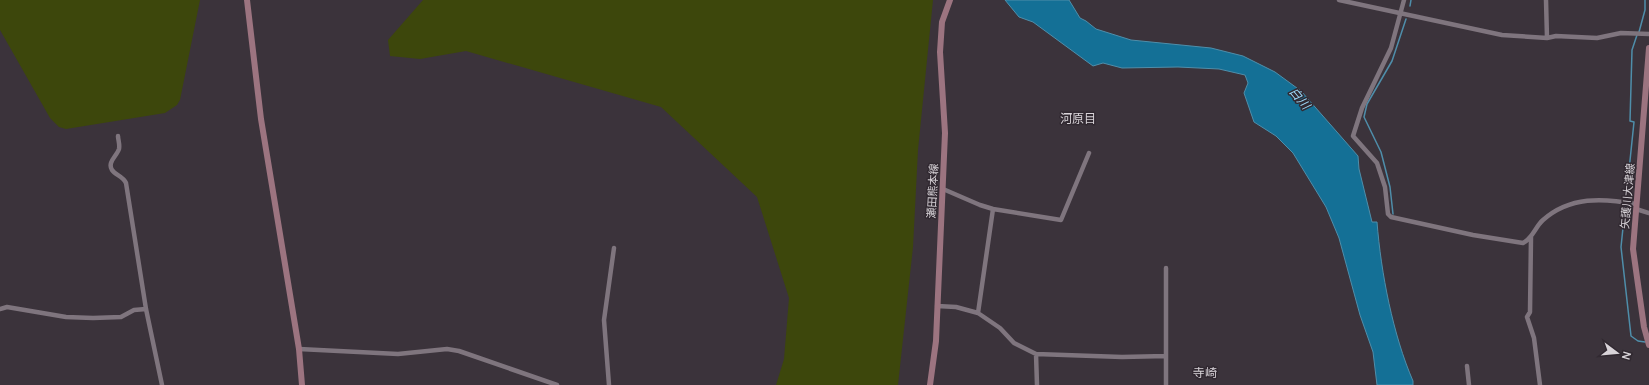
<svg xmlns="http://www.w3.org/2000/svg" width="1649" height="385" viewBox="0 0 1649 385" font-family="Manrope,'Noto Sans JP',sans-serif">
  <rect width="100%" height="100%" fill="#3b333b"/>
  <path fill="#3d470c" d="M 0,0 L 200,0 L 180,100 L 177,105 L 165,113 L 66,129 L 59,127 L 50,118 L 0,30 Z
    M 423,0 L 933,0 L 918,150 L 913,247 L 898,385 L 776,385 L 784,359 L 789,298 L 757,197 L 661,107 L 466,51 L 420,59 L 390,56 L 388,40 Z"/>
  <path fill="#147096" stroke="#4f8eaa" d="M 1005,0 L 1069,0 L 1080,18 L 1086,21 L 1096,29 L 1131,40 L 1211,48 L 1243,56 L 1275,72 L 1301,91 L 1358,156 L 1359,169 L 1372,222 L 1377,222 C 1381,273 1393,335 1413,381 L 1413,385 L 1377,385 L 1373,352 L 1360,315 L 1339,238 L 1326,207 L 1293,153 L 1276,136 L 1254,122 L 1244,93 L 1248,83 L 1245,75 L 1219,69 L 1178,67 L 1122,68 L 1103,63 L 1093,66 L 1033,22 L 1019,17 Z"/>
  <g fill="none" stroke-linecap="round" stroke-linejoin="round">
    <path stroke="#4f8eaa" stroke-width="1.5" d="M 1410,6 L 1411,0
      M 1639,32 L 1645,10 L 1645,0
      M 1637,35 L 1632,50 L 1630,121 L 1634,122 L 1621,247 L 1631,336 L 1638,341 L 1645,342
      M 1393,214 L 1390,187 L 1381,152 L 1364,117 L 1367,104 L 1392,61 L 1406,19"/>
    <path stroke="#7f757e" stroke-width="4.5" d="M 1339,0 L 1502,35 L 1547,38 L 1556,36 L 1597,38 L 1621,33 L 1649,34
      M 1404,0 L 1391,48 L 1362,108 L 1353,136 L 1377,163 L 1385,187 L 1388,214 L 1391,217 L 1473,235 L 1523,243 C 1533,238 1535,227 1543,220 C 1570,196 1603,198 1636,204
      M 1546,0 L 1547,38
      M 118,136 C 118,140 120,144 119,149 C 117,156 107,162 112,170 C 115,175 123,176 126,183 L 146,309 L 162,385
      M 943,189 L 980,205 L 993,209 L 1061,220 L 1089,153
      M 1636,209 L 1649,213
      M 1531,237 L 1530,312 L 1527,317 L 1534,338 L 1540,385
      M 1166,268 L 1166,385
      M 937,306 L 956,307 L 978,313 L 1000,328 L 1014,343 L 1036,354 L 1122,357 L 1166,356
      M 0,309 L 7,307 L 66,317 L 93,318 L 121,317 L 134,310 L 146,309
      M 978,313 L 993,209
      M 299,349 L 398,354 L 447,349 L 459,351 L 557,385
      M 1036,354 L 1037,385
      M 1467,366 L 1469,385
      M 609,385 L 604,320 L 614,248"/>
    <path stroke="#9c7480" stroke-width="6" d="M 247,0 L 261,119 L 299,349 L 302,385
      M 1649,48 L 1633,249 L 1644,327 L 1649,345
      M 930,385 L 936,341 L 945,133 L 940,52 L 942,22 L 950,0"/>
  </g>
  <g text-anchor="middle" dominant-baseline="central" stroke-width="3" stroke-linejoin="round" paint-order="stroke">
    <g font-size="11" fill="#d9d4d9" stroke="#312931">
      <text transform="translate(932 191) rotate(-87)">瀬田熊本線</text>
      <text transform="translate(1627 196) rotate(-85)">矢護川大津線</text>
    </g>
    <g font-size="12" font-style="italic" fill="#9ddafb" stroke="#312931">
      <text transform="translate(1300 98) rotate(50)">白川</text>
    </g>
    <g font-size="12" fill="#d9d4d9" stroke="#312931">
      <text x="1078" y="118">河原目</text>
      <text x="1205" y="372">寺崎</text>
    </g>
  </g>
  <g transform="translate(1617 353) rotate(106)" stroke="#312931" stroke-width="3" paint-order="stroke">
  <path d="M0-3L7 15L0 10L-7 15Z" fill="#d9d4d9"/>
  <text y="-6" font-size="11" font-weight="bold" text-anchor="middle" fill="#d9d4d9">N</text>
  </g>
</svg>
